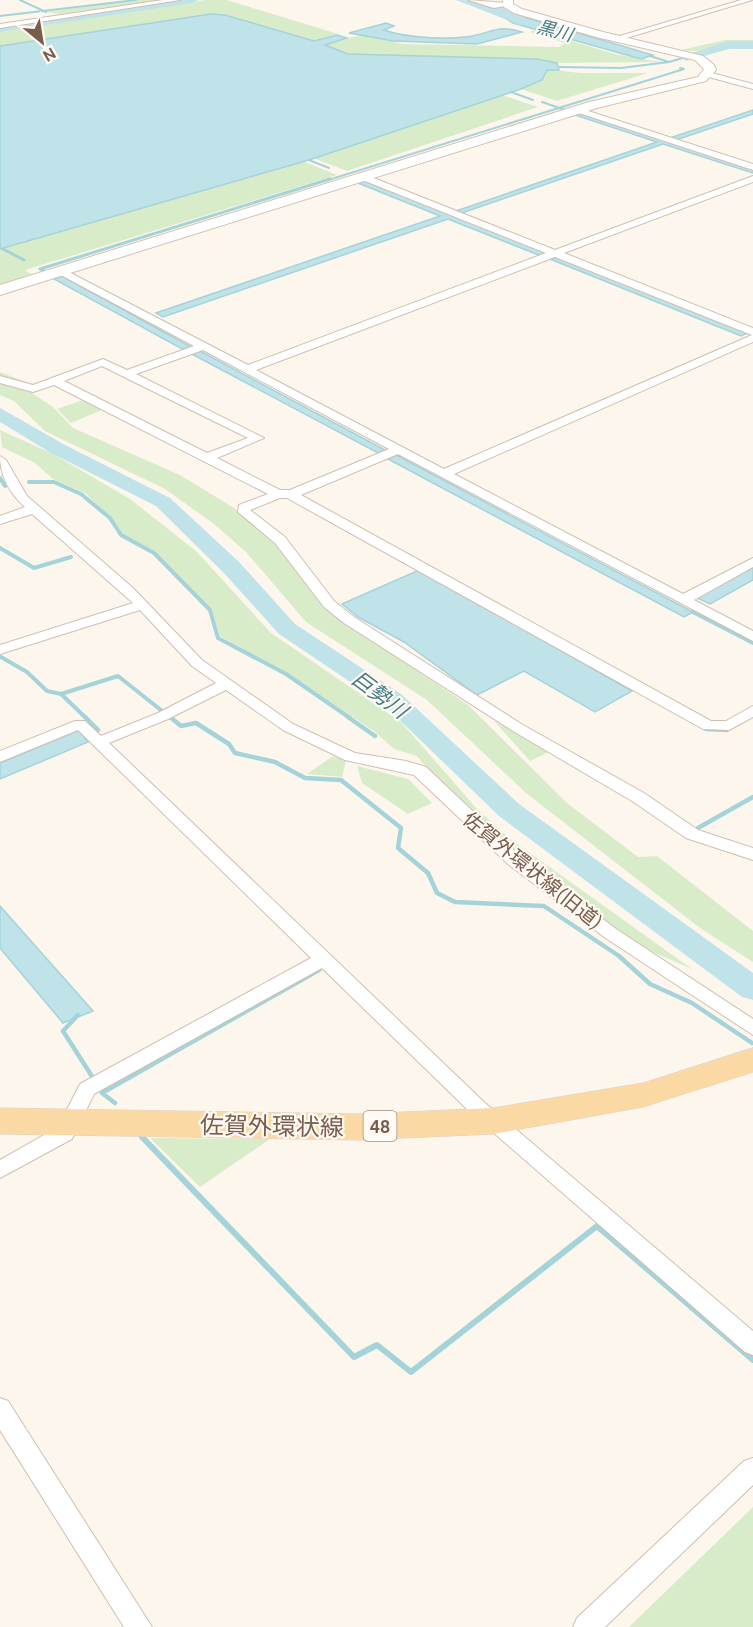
<svg xmlns="http://www.w3.org/2000/svg" width="753" height="1627" viewBox="0 0 753 1627" font-family="Ubuntu,'Noto Sans JP',sans-serif">
  <rect width="100%" height="100%" fill="#fdf6ec"/>
  <path fill="#d8ecc9" d="M 136,0 L 161,0 L 59,14 L 46,12 Z
    M 205,0 L 227,0 L 338,34 L 311,41 L 277,30 L 0,65 L 0,31 Z
    M 535,30 L 615,54 L 661,62 L 549,63 L 547,69 L 580,73 L 648,73 L 557,101 L 521,89 L 357,61 L 325,45 L 361,35 L 403,44 L 559,47 L 565,43 L 530,32 Z
    M 725,40 L 753,40 L 753,44 C 728,41 704,55 681,50 Z
    M 502,95 L 538,107 L 347,171 L 313,158 L 278,151 L 337,175 L 25,270 L 32,275 L 0,285 L 0,207 Z
    M 0,372 L 34,385 L 29,391 L 53,407 L 73,428 L 180,475 L 234,508 L 276,545 L 331,613 L 468,705 L 567,803 L 638,857 L 657,856 L 753,931 L 753,962 L 700,928 L 526,793 L 427,700 L 306,622 L 246,552 L 214,524 L 165,489 L 45,431 L 14,401 L 0,395 Z
    M 86,399 L 104,409 L 71,423 L 57,409 Z
    M 0,430 L 53,454 L 130,499 L 196,551 L 271,633 L 401,722 L 478,810 L 509,838 L 692,969 L 639,946 L 503,847 L 440,785 L 417,756 L 394,749 L 374,731 L 287,673 L 220,636 L 212,610 L 155,552 L 122,534 L 111,518 L 85,493 L 53,479 L 35,463 L 2,447 Z
    M 494,721 L 551,751 L 530,761 Z
    M 333,756 L 346,761 L 342,777 L 307,774 Z
    M 357,766 L 408,779 L 432,803 L 408,814 L 362,783 Z
    M 150,1138 L 270,1139 L 200,1187 Z
    M 753,1507 L 753,1627 L 629,1627 Z"/>
  <path fill="#bfe3e8" stroke="#a5d3da" stroke-width="1.5" d="M 493,8 L 653,55 L 641,59 L 513,23 L 490,9 Z
    M 211,14 L 225,15 L 314,41 L 337,35 L 347,38 L 325,45 L 348,54 L 536,59 L 557,63 L 559,70 L 547,70 L 542,80 L 521,89 L 309,160 L 0,249 L 0,46 Z
    M 386,23 L 394,26 L 384,30 C 406,38 449,40 472,36 C 496,31 498,25 522,32 L 477,44 L 393,41 L 349,33 Z
    M 753,110 L 753,114 L 670,142 L 753,169 L 753,173 L 663,144 L 462,213 L 456,211 L 657,142 L 575,115 L 581,113 L 664,140 Z
    M 365,181 L 548,253 L 541,256 L 448,219 L 163,317 L 156,313 L 440,216 L 358,183 Z
    M 557,257 L 748,333 L 741,336 L 550,259 Z
    M 62,276 L 191,347 L 184,350 L 54,279 Z
    M 200,351 L 385,450 L 378,453 L 192,354 Z
    M 396,455 L 687,609 L 693,612 L 684,617 L 388,459 Z
    M 753,567 L 753,580 L 710,604 L 697,598 Z
    M 419,570 L 632,691 L 595,712 L 524,671 L 477,695 L 404,642 L 358,617 L 342,604 Z
    M 79,730 L 88,742 L 0,779 L 0,763 Z
    M 0,906 L 93,1011 L 63,1023 L 0,948 Z"/>
  <g fill="none" stroke-linecap="round" stroke-linejoin="round">
    <path stroke="#a5d3da" stroke-width="2" d="M 20,0 L 46,12
      M 0,16 L 136,0
      M 650,56 L 669,62 L 686,57
      M 559,67 L 621,68 L 669,62
      M 511,92 L 533,100
      M 542,102 L 565,110
      M 309,160 L 329,168
      M 325,181 L 684,69 L 680,68"/>
    <path stroke="#a5d3da" stroke-width="3" d="M 3,249 L 24,260
      M 44,271 L 40,269 L 330,179"/>
    <path stroke="#a5d3da" stroke-width="4" d="M 0,478 L 5,486
      M 29,482 L 54,482 L 81,494 L 110,518 L 121,535 L 154,553 L 210,610 L 218,638 L 286,674 L 350,718
      M 0,548 L 34,568 L 71,557
      M 693,612 L 753,643
      M 1,657 L 27,672 L 47,691 L 61,694 L 118,676 L 171,718
      M 61,694 L 86,718"/>
    <path stroke="#a5d3da" stroke-width="4.5" d="M 85,717 L 98,730 L 91,733
      M 170,717 L 181,726 L 196,723 L 229,744 L 235,753 L 275,762 L 305,778 L 341,780 L 401,828 L 398,848 L 428,873 L 437,893 L 455,902 L 544,906 L 619,956 L 650,984 L 692,1003 L 752,1043
      M 348,717 L 375,736
      M 706,729 L 727,730
      M 698,828 L 753,797
      M 78,1015 L 63,1031 L 93,1078
      M 115,1103 L 102,1093 L 319,970"/>
    <path stroke="#a5d3da" stroke-width="6" d="M 142,1137 L 354,1357 L 377,1345 L 411,1372 L 597,1226 L 753,1360"/>
    <path fill="#bfe3e8" fill-rule="evenodd" d="M 168,0 L 198,0 L 192,3 L 0,32 L 0,24 Z
      M 456,0 C 479,0 513,5 530,22 L 520,25 Z
      M 753,41 L 753,49 L 729,49 L 686,61 L 680,57 L 729,41 Z
      M 0,408 L 65,445 L 170,498 L 239,562 L 295,624 L 401,694 L 519,804 L 753,973 L 753,1000 L 742,997 L 499,816 L 383,704 L 279,634 L 223,572 L 156,506 L 51,453 L 0,422 Z"/>
    <defs>
      <path id="street" d="M 163,0 L 180,0 L 0,28 L 0,24 Z
        M 468,0 L 508,3 L 512,5 L 494,8 Z
        M 741,0 L 752,0 L 620,40 L 613,38 Z
        M 708,72 L 753,84 L 753,89 L 705,76 Z
        M 579,108 L 753,164 L 753,170 L 576,112 Z
        M 360,175 L 366,175 L 555,250 L 753,176 L 753,182 L 564,253 L 753,328 L 753,342 L 454,474 L 683,594 L 753,558 L 753,567 L 694,600 L 753,631 L 753,641 L 398,454 L 301,495 L 711,721 L 726,721 L 753,706 L 753,717 L 729,730 L 703,729 L 287,498 L 280,498 L 250,510 L 285,537 L 334,601 L 354,617 L 523,725 L 644,793 L 698,830 L 753,848 L 753,860 L 686,838 L 632,801 L 513,731 L 344,623 L 324,607 L 275,543 L 238,512 L 239,505 L 268,494 L 54,385 L 33,392 L 0,383 L 0,376 L 33,385 L 103,359 L 127,370 L 194,346 L 57,273 L 56,271 L 61,268 L 248,365 L 546,253 L 360,179 ZM 555,257 L 752,335 L 444,469 L 256,370 ZM 203,350 L 389,449 L 290,490 L 280,490 L 217,458 L 264,438 L 136,374 ZM 102,366 L 122,376 L 248,438 L 207,453 L 64,381 Z
        M 0,456 L 6,460 L 27,496 L 133,588 L 202,660 L 293,724 L 355,753 L 406,761 L 426,767 L 521,857 L 616,929 L 753,1019 L 753,1035 L 604,937 L 509,865 L 414,775 L 345,760 L 283,730 L 226,690 L 168,719 L 109,743 L 485,1103 L 753,1331 L 753,1355 L 745,1352 L 471,1113 L 322,968 L 94,1094 L 72,1139 L 0,1178 L 0,1160 L 58,1127 L 80,1084 L 311,958 L 78,730 L 0,762 L 0,751 L 75,721 L 85,721 L 101,736 L 158,713 L 216,683 L 192,666 L 140,610 L 0,654 L 0,645 L 133,603 L 32,514 L 0,524 L 0,516 L 25,507 C 10,494 0,476 0,456 Z
        M 0,1398 L 8,1401 L 152,1627 L 124,1627 L 0,1430 Z
        M 753,1458 L 753,1485 L 605,1627 L 573,1627 L 577,1618 L 744,1461 Z"/>
      <path id="secondary" d="M 503,0 L 513,0 L 513,4 L 522,9 L 603,32 L 703,56 L 714,65 L 716,70 L 706,81 L 597,108 L 0,295 L 0,285 L 589,102 L 698,77 L 704,69 L 695,60 L 596,37 L 514,13 L 504,7 Z"/>
      <path id="primary" d="M 753,1048 L 753,1072 L 643,1107 L 493,1134 L 359,1140 L 0,1134 L 0,1108 L 359,1114 L 493,1108 L 643,1083 Z"/>
    </defs>
    <use href="#street" stroke="#d1beb0" stroke-width="2"/>
    <use href="#secondary" stroke="#d6c0b0" stroke-width="2"/>
    <use href="#primary" stroke="#dad1cd" stroke-width="1"/>
    <use href="#street" fill="#fff" fill-rule="evenodd"/>
    <use href="#secondary" fill="#fff" fill-rule="evenodd"/>
    <use href="#primary" fill="#fbd9a5" fill-rule="evenodd"/>
  </g>
  <g text-anchor="middle" dominant-baseline="central" stroke-width="4.5" stroke-linejoin="round" paint-order="stroke">
    <g font-size="18" font-style="italic" fill="#437c86" stroke="#fffaf3">
      <text transform="translate(555 30) rotate(15)">黒川</text>
    </g>
    <rect fill="#fffaf3" stroke="#a28b7f" stroke-width="1.5" x="363.5" y="1111" width="33" height="30" rx="4.5"/>
    <g font-size="18" font-weight="bold" fill="#7a5c4d">
      <text x="380" y="1126">48</text>
    </g>
    <g font-size="20" fill="#7a5c4d" stroke="#fffaf3">
      <text transform="translate(533 870) rotate(39)">佐賀外環状線(旧道)</text>
    </g>
    <g font-size="21" font-style="italic" fill="#437c86" stroke="#fffaf3">
      <text transform="translate(380 694) rotate(37)">巨勢川</text>
    </g>
    <g font-size="24" fill="#7a5c4d" stroke="#fffaf3">
      <text transform="translate(272 1126) rotate(1)">佐賀外環状線</text>
    </g>
  </g>
  <g transform="translate(42 42) rotate(150)" stroke="#fffaf3" stroke-width="4.5" paint-order="stroke">
  <path d="M0-4.5L10 22L0 15L-10 22Z" fill="#7a5c4d"/>
  <text y="-9" font-size="16" font-weight="bold" text-anchor="middle" fill="#7a5c4d">N</text>
  </g>
</svg>
